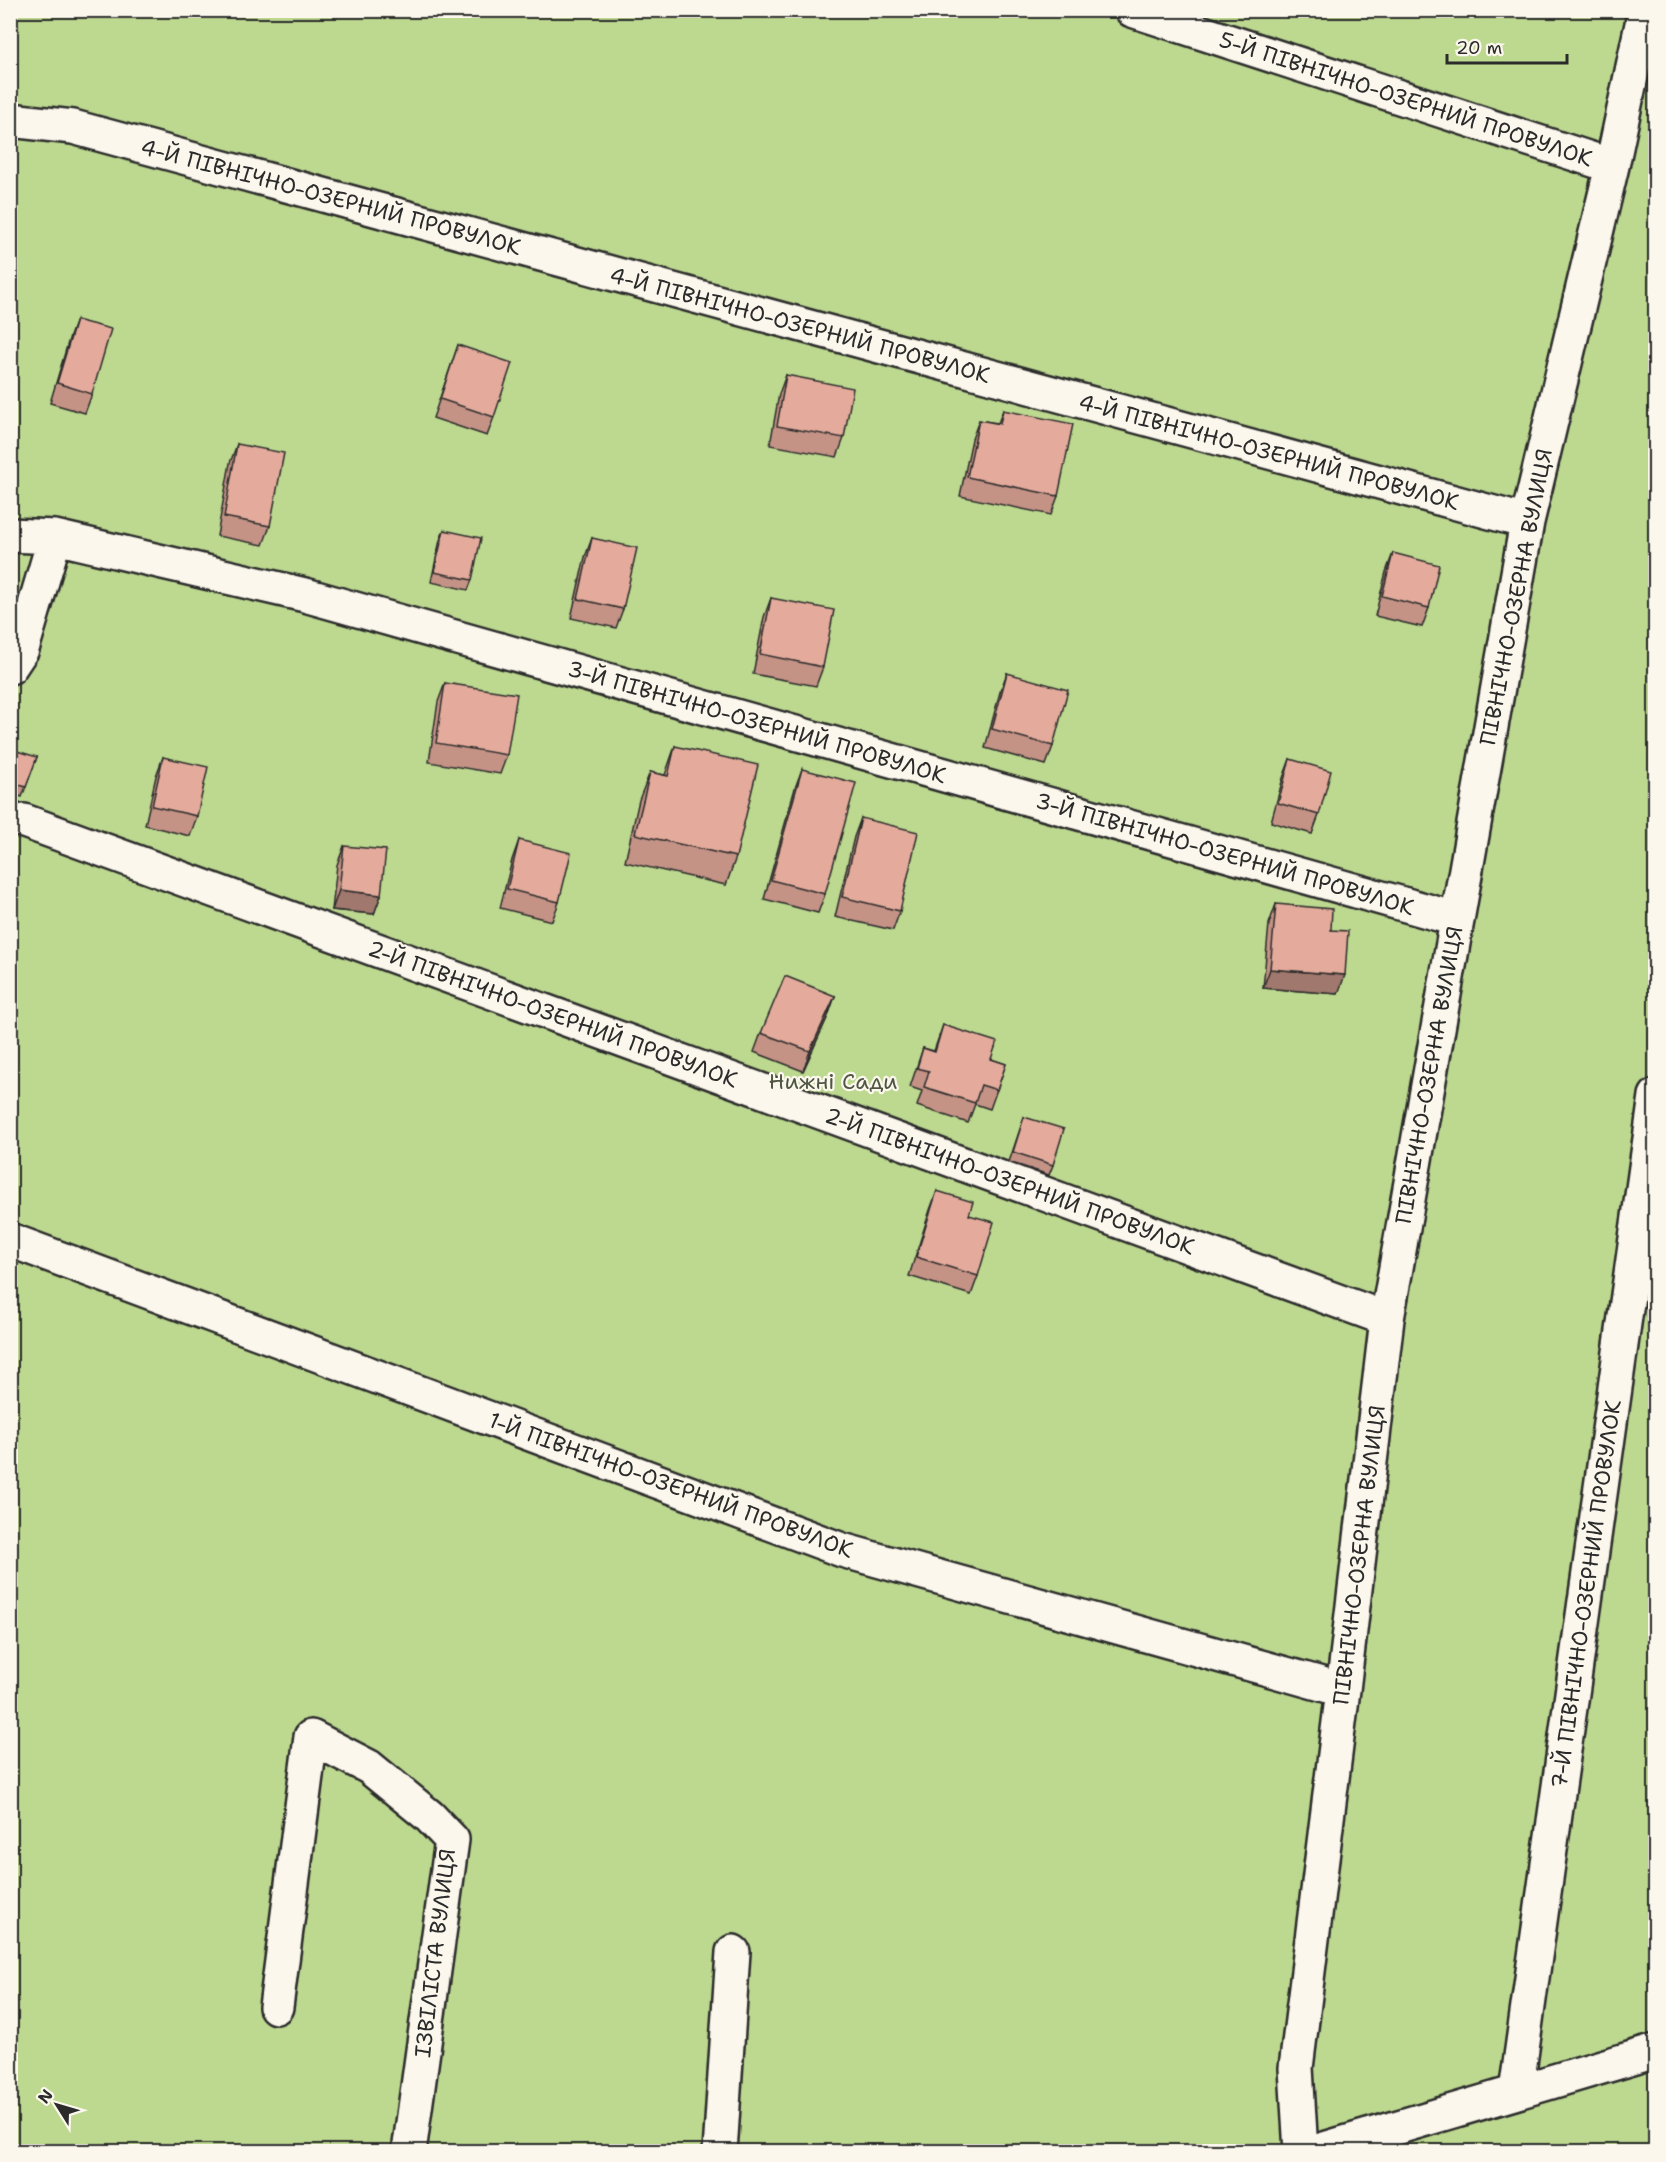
<svg xmlns="http://www.w3.org/2000/svg" width="1666" height="2162" viewBox="0 0 1666 2162" font-family="'Shantell Sans',sans-serif">
  <rect width="100%" height="100%" fill="#f4e0d4"/>
  <filter id="ink" filterUnits="userSpaceOnUse"><feTurbulence type="fractalNoise" baseFrequency=".0167" numOctaves="2"/><feDisplacementMap in="SourceGraphic" scale="12" xChannelSelector="R" yChannelSelector="G"/><feConvolveMatrix kernelMatrix="1 2 1 2 8 2 1 2 1" color-interpolation-filters="sRGB"/></filter>
  <g filter="url(#ink)">
    <path fill="#bdd990" stroke="#74825e" stroke-width="1.5" d="M 11,11 L 1655,11 L 1655,2151 L 11,2151 Z"/>
    <g fill="none" stroke-linecap="round" stroke-linejoin="round">
      <defs>
        <path id="minor" d="M 1132,10 L 1612,166
          M 10,120 L 73,127 L 1527,522
          M 10,535 L 55,537 L 305,595 L 1456,919
          M 10,667 L 22,649 L 55,537
          M 24,821 L 1387,1319
          M 10,1240 L 842,1550 L 1343,1690
          M 276,2007 L 311,1737 L 369,1767 L 429,1816 L 452,1840 L 409,2152
          M 1516,2092 L 1656,1096
          M 720,2152 L 733,1952
          M 1301,2152 L 1296,2068 L 1343,1690 L 1387,1319 L 1527,522 L 1612,166 L 1645,10
          M 1314,2152 L 1656,2051"/>
      </defs>
      <use href="#minor" stroke="#2b2b2b" stroke-width="38"/>
      <use href="#minor" stroke="#fbf7ec" stroke-width="33"/>
    </g>
    <path fill="#c49386" stroke="#2b2b2b" stroke-width="1.5" d="M 76,320 L 92,394 L 85,413 L 50,403 L 69,339 Z
      M 458,345 L 494,417 L 487,436 L 433,418 Z
      M 786,375 L 844,438 L 837,457 L 770,445 L 779,394 Z
      M 1003,410 L 1058,496 L 1051,515 L 960,496 L 972,439 L 979,420 L 998,423 Z
      M 237,444 L 270,526 L 263,545 L 217,536 L 230,463 Z
      M 444,530 L 472,580 L 468,590 L 431,582 L 440,540 Z
      M 592,538 L 623,609 L 616,628 L 571,618 L 585,557 Z
      M 1393,553 L 1429,608 L 1422,627 L 1375,616 L 1386,572 Z
      M 771,598 L 823,667 L 816,686 L 753,674 L 764,617 Z
      M 1007,673 L 1053,746 L 1046,765 L 985,748 L 1000,692 Z
      M 445,683 L 507,755 L 500,774 L 429,762 L 438,702 Z
      M 675,746 L 736,857 L 726,885 L 625,862 L 639,800 L 650,772 L 665,775 Z
      M 37,757 L 22,797 L 10,793 L 10,768 Z
      M 163,757 L 197,816 L 190,836 L 145,825 L 156,776 Z
      M 1290,759 L 1319,815 L 1312,834 L 1271,822 L 1283,778 Z
      M 802,769 L 825,894 L 818,913 L 764,899 L 795,788 Z
      M 861,818 L 900,911 L 893,930 L 835,917 L 854,837 Z
      M 519,840 L 559,902 L 552,921 L 500,908 L 512,860 Z
      M 344,846 L 381,895 L 374,914 L 332,910 L 337,865 Z
      M 1276,904 L 1331,930 L 1338,994 L 1263,988 L 1269,924 Z
      M 835,996 L 828,1016 L 803,1071 L 754,1052 L 761,1033 Z
      M 943,1025 L 991,1059 L 1006,1064 L 990,1109 L 975,1104 L 968,1123 L 917,1106 L 922,1091 L 910,1087 L 923,1048 L 934,1051 Z
      M 1024,1117 L 1053,1165 L 1049,1175 L 1009,1162 Z
      M 937,1191 L 978,1276 L 971,1295 L 909,1276 L 930,1210 Z"/>
    <path fill="#a0786d" stroke="#2b2b2b" stroke-width="1.5" d="M 339,890 L 381,895 L 374,914 L 332,910 Z
      M 1270,969 L 1345,975 L 1338,994 L 1263,988 Z
      M 835,996 L 828,1016 L 803,1071 L 810,1051 Z"/>
    <path fill="#e4ab9c" stroke="#2b2b2b" stroke-width="1.5" d="M 76,320 L 111,329 L 92,394 L 57,383 Z
      M 458,345 L 512,363 L 494,417 L 440,399 Z
      M 786,375 L 853,388 L 844,438 L 777,426 Z
      M 1003,410 L 1073,424 L 1058,496 L 967,477 L 979,420 L 1000,424 Z
      M 237,444 L 284,453 L 270,526 L 224,517 Z
      M 444,530 L 481,538 L 472,580 L 434,572 Z
      M 592,538 L 637,548 L 623,609 L 578,599 Z
      M 1393,553 L 1439,565 L 1429,608 L 1382,596 Z
      M 771,598 L 834,610 L 823,667 L 760,654 Z
      M 1007,673 L 1068,690 L 1053,746 L 992,729 Z
      M 445,683 L 517,694 L 507,755 L 436,743 Z
      M 675,746 L 758,765 L 736,857 L 635,834 L 650,772 L 668,776 Z
      M 17,751 L 37,757 L 26,787 L 10,782 L 10,768 Z
      M 163,757 L 208,767 L 197,816 L 152,806 Z
      M 1290,759 L 1331,771 L 1319,815 L 1278,803 Z
      M 802,769 L 856,783 L 825,894 L 771,880 Z
      M 861,818 L 918,832 L 900,911 L 842,897 Z
      M 519,840 L 571,853 L 559,902 L 507,889 Z
      M 344,846 L 386,850 L 381,895 L 339,890 Z
      M 1276,904 L 1332,909 L 1331,930 L 1348,931 L 1345,975 L 1270,969 Z
      M 785,976 L 835,996 L 810,1051 L 761,1033 Z
      M 943,1025 L 997,1042 L 991,1059 L 1006,1064 L 997,1090 L 981,1085 L 975,1103 L 924,1087 L 929,1071 L 917,1068 L 923,1048 L 935,1052 Z
      M 1024,1117 L 1064,1129 L 1053,1165 L 1013,1152 Z
      M 937,1191 L 973,1202 L 969,1215 L 994,1222 L 978,1276 L 916,1257 Z"/>
  </g>
  <g text-anchor="middle" dominant-baseline="central" stroke-width="4.5" stroke-linejoin="round" paint-order="stroke">
    <g font-size="22" fill="#2b2b2b" stroke="#fbf7ec">
      <text transform="translate(1406 99) rotate(18)">5-Й ПІВНІЧНО-ОЗЕРНИЙ ПРОВУЛОК</text>
      <text transform="translate(331 197) rotate(15)">4-Й ПІВНІЧНО-ОЗЕРНИЙ ПРОВУЛОК</text>
      <text transform="translate(800 325) rotate(15)">4-Й ПІВНІЧНО-ОЗЕРНИЙ ПРОВУЛОК</text>
      <text transform="translate(1269 452) rotate(15)">4-Й ПІВНІЧНО-ОЗЕРНИЙ ПРОВУЛОК</text>
      <text transform="translate(1516 597) rotate(-79)">ПІВНІЧНО-ОЗЕРНА ВУЛИЦЯ</text>
      <text transform="translate(757 722) rotate(16)">3-Й ПІВНІЧНО-ОЗЕРНИЙ ПРОВУЛОК</text>
      <text transform="translate(1225 854) rotate(16)">3-Й ПІВНІЧНО-ОЗЕРНИЙ ПРОВУЛОК</text>
      <text transform="translate(553 1014) rotate(20)">2-Й ПІВНІЧНО-ОЗЕРНИЙ ПРОВУЛОК</text>
      <text transform="translate(1429 1075) rotate(-80)">ПІВНІЧНО-ОЗЕРНА ВУЛИЦЯ</text>
      <text transform="translate(1010 1181) rotate(20)">2-Й ПІВНІЧНО-ОЗЕРНИЙ ПРОВУЛОК</text>
      <text transform="translate(671 1485) rotate(20)">1-Й ПІВНІЧНО-ОЗЕРНИЙ ПРОВУЛОК</text>
      <text transform="translate(1359 1555) rotate(-83)">ПІВНІЧНО-ОЗЕРНА ВУЛИЦЯ</text>
      <text transform="translate(1586 1594) rotate(-82)">7-Й ПІВНІЧНО-ОЗЕРНИЙ ПРОВУЛОК</text>
      <text transform="translate(435 1953) rotate(-83)">ІЗВІЛІСТА ВУЛИЦЯ</text>
    </g>
    <g font-size="22" fill="#505644" stroke="#fbf7ec">
      <text x="833" y="1081">Нижні Сади</text>
    </g>
  </g>
  <rect width="1666" height="2162" fill="none" stroke="#fbf7ec" stroke-width="36"/>
  <rect x="18" y="18" width="1630" height="2126" fill="none" stroke="#2b2b2b" stroke-width="2" filter="url(#ink)"/>
  <g transform="translate(57 2105) rotate(307)" stroke="#fbf7ec" stroke-width="4.5" paint-order="stroke">
  <path d="M0-4.5L10 22L0 15L-10 22Z" fill="#2b2b2b"/>
  <text y="-9" font-size="16" font-weight="bold" text-anchor="middle" fill="#2b2b2b">N</text>
  </g>
  <path d="M1447 54v9h120v-9" fill="none" stroke="#2b2b2b" stroke-width="3"/>
  <text x="1456" y="54" font-size="18" fill="#2b2b2b" stroke="#fbf7ec" stroke-width="4.5" paint-order="stroke">20 m</text>
</svg>
